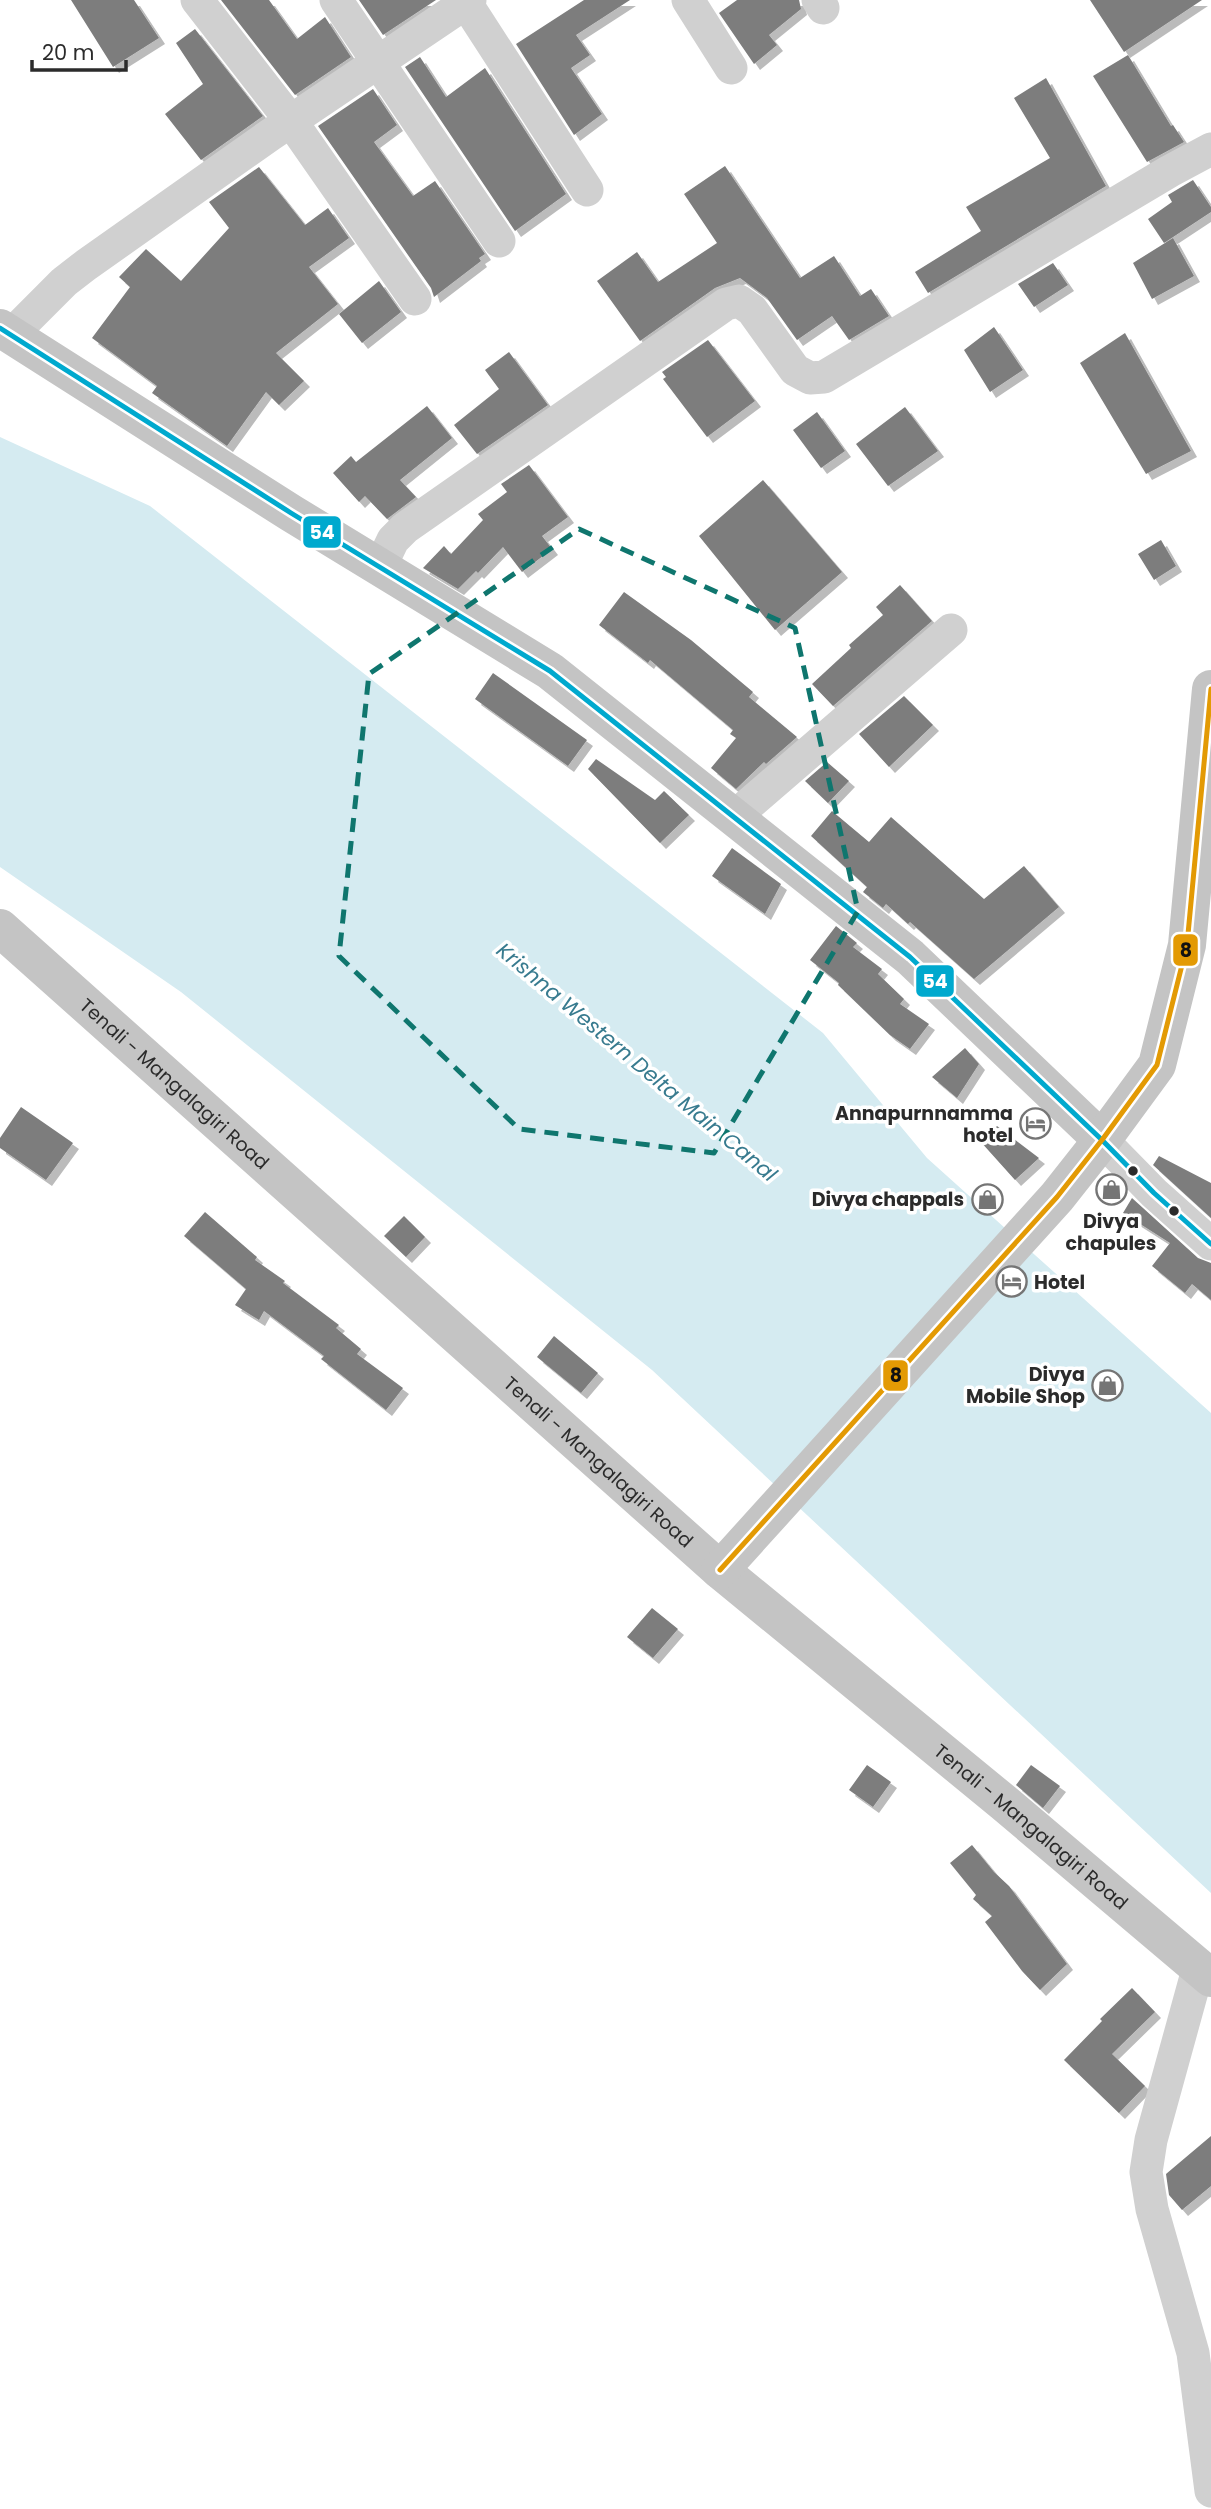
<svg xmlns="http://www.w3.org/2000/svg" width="1211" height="2509" viewBox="0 0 1211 2509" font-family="Poppins,sans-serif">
  <defs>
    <filter id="shadow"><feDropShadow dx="6" dy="6" stdDeviation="0" flood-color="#0004"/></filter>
  </defs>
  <rect width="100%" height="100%" fill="#fff"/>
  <path fill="#d5ebf1" d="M 0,437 L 150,506 L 823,1033 L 927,1158 L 1211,1413 L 1211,1893 L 652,1370 L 181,992 L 0,867 Z"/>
  <path fill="#7d7d7d" filter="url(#shadow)" d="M 71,0 L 134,0 L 159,38 L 113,67 Z
    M 221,0 L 269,0 L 297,39 L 325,17 L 351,57 L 295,95 Z
    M 359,0 L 436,0 L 383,35 Z
    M 584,0 L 630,0 L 576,35 L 590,55 L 571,68 L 602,114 L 574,135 L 516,44 Z
    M 737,0 L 799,0 L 801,9 L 769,35 L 777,45 L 754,64 L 719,13 Z
    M 1090,0 L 1202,0 L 1124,52 Z
    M 195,29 L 263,116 L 201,160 L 165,114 L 203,84 L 176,43 Z
    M 1128,55 L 1171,126 L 1173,125 L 1184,142 L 1147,162 L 1093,76 Z
    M 420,57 L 446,97 L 485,68 L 566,194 L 515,231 L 405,67 Z
    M 1046,78 L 1106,186 L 928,293 L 915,272 L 981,231 L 966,207 L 1050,158 L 1014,98 Z
    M 373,89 L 397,125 L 374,142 L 413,196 L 435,181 L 485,254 L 479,258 L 481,261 L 434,297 L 431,288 L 318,126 Z
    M 725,166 L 800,278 L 834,256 L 860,296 L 871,289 L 889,316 L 849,340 L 832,316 L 797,340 L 767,298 L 740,278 L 715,288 L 640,341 L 597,281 L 637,252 L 658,282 L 717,243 L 684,194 Z
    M 259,167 L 305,225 L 328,208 L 349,238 L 309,267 L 338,304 L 276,353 L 304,381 L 279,405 L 266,392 L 227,446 L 152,393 L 157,386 L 92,338 L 130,287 L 119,277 L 146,249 L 181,281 L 229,228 L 209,202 Z
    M 1193,180 L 1211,207 L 1211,212 L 1164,243 L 1148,219 L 1172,202 L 1168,195 Z
    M 1173,238 L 1194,276 L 1152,299 L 1133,263 Z
    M 1053,263 L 1068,285 L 1034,307 L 1018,284 Z
    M 379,281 L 401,312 L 362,343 L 339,314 Z
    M 994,327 L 1023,370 L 990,392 L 964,350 Z
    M 1125,333 L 1191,451 L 1146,474 L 1080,363 Z
    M 708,340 L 755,401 L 707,437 L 663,379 L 666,377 L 662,372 Z
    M 509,352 L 548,405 L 477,454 L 454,425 L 499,389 L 485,370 Z
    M 427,406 L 452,438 L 400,480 L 416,497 L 387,519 L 365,496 L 359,502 L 333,473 L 351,456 L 356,462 Z
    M 905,407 L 938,451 L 888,486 L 856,444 Z
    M 817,412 L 845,451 L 821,468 L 793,430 Z
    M 529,465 L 568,517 L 542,536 L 552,549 L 522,572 L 503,547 L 478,573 L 476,571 L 458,589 L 423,568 L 444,546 L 451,554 L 483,520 L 478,514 L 507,492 L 501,484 Z
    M 763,480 L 842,572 L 775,630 L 699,536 Z
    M 1161,540 L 1176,566 L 1154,580 L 1138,554 Z
    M 900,585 L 932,621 L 833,706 L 812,684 L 851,648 L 849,645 L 883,615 L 876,607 Z
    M 624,592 L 691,640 L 753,692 L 749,697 L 797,737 L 766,764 L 764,762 L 736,789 L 711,768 L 736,738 L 730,734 L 733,730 L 650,660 L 648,663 L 599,625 Z
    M 493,673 L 587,740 L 568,766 L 475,699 Z
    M 904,696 L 933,725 L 889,767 L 859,734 Z
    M 596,759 L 655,800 L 664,791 L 689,815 L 660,843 L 588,769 Z
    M 827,762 L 849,781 L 828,803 L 805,781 Z
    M 832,811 L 869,842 L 891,817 L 984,899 L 1024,866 L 1059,907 L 974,979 L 910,922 L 908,924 L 886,904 L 883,908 L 863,892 L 867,887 L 811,836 Z
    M 732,848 L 781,884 L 765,914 L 712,876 Z
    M 836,926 L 857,943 L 853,947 L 882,969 L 878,974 L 904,999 L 900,1004 L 929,1024 L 910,1049 L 890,1035 L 838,985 L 839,983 L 810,960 Z
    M 965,1048 L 979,1064 L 957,1098 L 932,1077 Z
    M 21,1107 L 73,1143 L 46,1180 L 0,1148 L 0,1138 Z
    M 997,1126 L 1039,1158 L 1015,1180 L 980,1141 Z
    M 1159,1156 L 1211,1183 L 1211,1218 L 1153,1165 Z
    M 1132,1198 L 1198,1258 L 1211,1263 L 1211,1300 L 1192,1284 L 1185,1293 L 1152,1266 L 1170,1243 L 1123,1213 Z
    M 205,1212 L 257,1257 L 255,1260 L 285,1281 L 283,1283 L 339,1325 L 336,1328 L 361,1349 L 357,1354 L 403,1388 L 386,1410 L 321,1359 L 324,1356 L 264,1311 L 259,1320 L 235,1305 L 246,1289 L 184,1236 Z
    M 404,1216 L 425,1237 L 406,1257 L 384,1236 Z
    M 554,1336 L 598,1373 L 581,1393 L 537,1357 Z
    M 652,1608 L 678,1629 L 653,1658 L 627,1637 Z
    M 867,1765 L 891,1782 L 873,1807 L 849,1790 Z
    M 1031,1765 L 1060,1786 L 1043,1808 L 1016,1785 Z
    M 972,1845 L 994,1872 L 1009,1886 L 1067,1964 L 1040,1990 L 1022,1971 L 985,1922 L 992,1916 L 973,1899 L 976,1895 L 950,1863 Z
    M 1132,1988 L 1155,2012 L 1112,2054 L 1145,2086 L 1119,2113 L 1064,2060 L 1102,2021 L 1100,2019 Z
    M 1211,2136 L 1211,2186 L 1182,2210 L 1169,2195 L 1166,2174 Z"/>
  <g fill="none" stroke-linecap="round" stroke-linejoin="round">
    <path stroke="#d0d0d0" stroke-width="33" d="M 197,0 L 291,121 L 415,299
      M 336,0 L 499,241
      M 688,0 L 731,68
      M 818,0 L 823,8
      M 466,3 L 587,190
      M 11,335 L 64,282 L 86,265 L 270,135 L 470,0
      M 380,567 L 393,540 L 405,528 L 726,304 L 739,301 L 752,310 L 795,370 L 810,378 L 824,377 L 1170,171 L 1211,149
      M 734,817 L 951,630
      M 1102,1140 L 1154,1193 L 1211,1244
      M 1199,1966 L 1151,2140 L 1146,2172 L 1152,2209 L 1193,2353 L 1211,2491"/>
    <g stroke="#c4c4c4" stroke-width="38">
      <path d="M 0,328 L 291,513 L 550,671 L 910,957 L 1102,1140"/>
      <path id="s1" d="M 0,928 L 720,1570 L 1003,1802 L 1211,1978"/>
      <path d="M 720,1570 L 1057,1197 L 1102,1140 L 1157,1065 L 1187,945 L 1211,689"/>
    </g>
    <defs>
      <path id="bus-1" d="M 0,328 L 291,513 L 550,671 L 910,957 L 1102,1140 L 1154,1193 L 1211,1244"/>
      <path id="bus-2" d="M 720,1570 L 1057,1197 L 1102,1140 L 1157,1065 L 1187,945 L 1211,689"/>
    </defs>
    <use href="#bus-1" stroke="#fff" stroke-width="10"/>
    <use href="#bus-2" stroke="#fff" stroke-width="10"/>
    <use href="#bus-1" stroke="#00a9ce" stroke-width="5"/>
    <use href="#bus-2" stroke="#e39a04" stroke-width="5"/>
  </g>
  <path fill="none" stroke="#0f766e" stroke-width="5" stroke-dasharray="14 9" stroke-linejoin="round" d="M 579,529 L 795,628 L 858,911 L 714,1153 L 519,1129 L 339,956 L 369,674 Z"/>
  <defs>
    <symbol id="hotel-ring" viewBox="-11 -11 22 22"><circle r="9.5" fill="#fff" stroke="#757575" stroke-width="1.5"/><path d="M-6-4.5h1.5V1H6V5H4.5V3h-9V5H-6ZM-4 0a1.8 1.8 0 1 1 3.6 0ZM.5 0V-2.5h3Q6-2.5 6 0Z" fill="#757575"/></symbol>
    <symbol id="shop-ring" viewBox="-11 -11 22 22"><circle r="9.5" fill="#fff" stroke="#757575" stroke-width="1.5"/><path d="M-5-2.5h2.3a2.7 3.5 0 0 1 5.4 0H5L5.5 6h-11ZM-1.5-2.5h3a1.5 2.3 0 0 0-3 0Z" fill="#757575"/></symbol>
  </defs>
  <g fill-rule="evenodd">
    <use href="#hotel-ring" x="1018" y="1106" width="35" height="35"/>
    <use href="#shop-ring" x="1094" y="1172" width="35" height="35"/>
    <use href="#shop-ring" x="970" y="1182" width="35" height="35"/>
    <use href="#hotel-ring" x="994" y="1264" width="35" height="35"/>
    <use href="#shop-ring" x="1090" y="1368" width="35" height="35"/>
  </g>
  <g fill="#2b2b2b" stroke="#fff" stroke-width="2.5">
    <circle cx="1133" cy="1171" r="6"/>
    <circle cx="1174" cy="1211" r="6"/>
  </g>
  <g text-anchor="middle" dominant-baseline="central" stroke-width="7" stroke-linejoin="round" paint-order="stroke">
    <g font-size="19" fill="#2b2b2b" stroke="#fff">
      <text stroke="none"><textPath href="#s1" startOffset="234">Tenali - Mangalagiri Road</textPath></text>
      <text stroke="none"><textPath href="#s1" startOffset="802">Tenali - Mangalagiri Road</textPath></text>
      <text stroke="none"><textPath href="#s1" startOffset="1368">Tenali - Mangalagiri Road</textPath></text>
    </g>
    <g font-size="19" font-weight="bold" fill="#2b2b2b" stroke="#fff" text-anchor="end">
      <text x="1013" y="1113">Annapurnnamma<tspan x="1013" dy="22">hotel</tspan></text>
      <text x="964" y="1199">Divya chappals</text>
      <text x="1111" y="1221" text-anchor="middle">Divya<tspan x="1111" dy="22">chapules</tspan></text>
      <text x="1034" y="1282" text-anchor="start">Hotel</text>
      <text x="1085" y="1374">Divya<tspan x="1085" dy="22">Mobile Shop</tspan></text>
    </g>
    <g font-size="21" font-style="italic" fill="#387b8f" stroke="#fff">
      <text transform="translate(637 1062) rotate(40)">Krishna Western Delta Main Canal</text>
    </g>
  </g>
  <g stroke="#fff" stroke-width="2.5">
    <rect x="302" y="515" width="40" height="34" rx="7" fill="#00a9ce"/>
    <rect x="1172" y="933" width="27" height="34" rx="7" fill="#e39a04"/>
    <rect x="915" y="964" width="40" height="34" rx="7" fill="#00a9ce"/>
    <rect x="882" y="1359" width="27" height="33" rx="7" fill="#e39a04"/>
  </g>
  <g font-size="19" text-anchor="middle" font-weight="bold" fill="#fff">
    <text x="322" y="539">54</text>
    <text x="935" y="988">54</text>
  </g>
  <g font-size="19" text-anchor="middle" font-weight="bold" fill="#111">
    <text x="1186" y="957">8</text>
    <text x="896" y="1382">8</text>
  </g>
  <path d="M32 60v10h94v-10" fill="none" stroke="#2b2b2b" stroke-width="3.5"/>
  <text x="42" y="60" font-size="21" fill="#2b2b2b" stroke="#ffffff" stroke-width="5" paint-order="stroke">20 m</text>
</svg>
